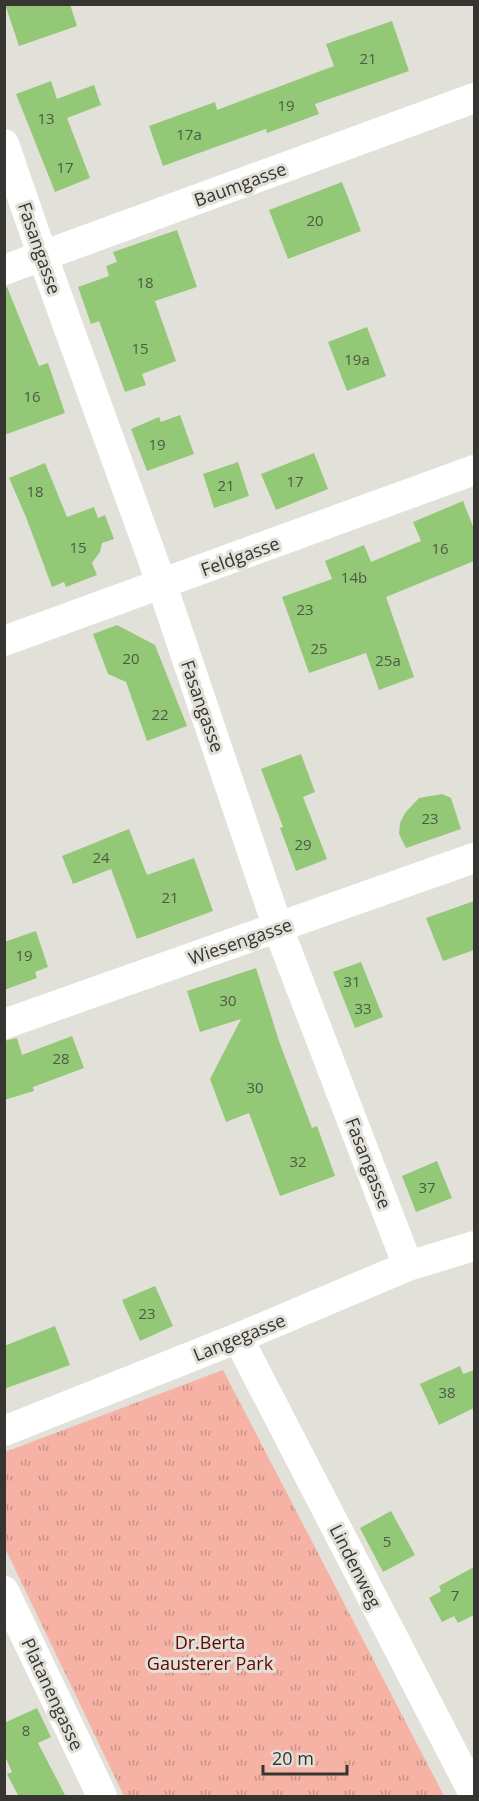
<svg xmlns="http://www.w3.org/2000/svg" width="479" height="1801" viewBox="0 0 479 1801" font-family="'Open Sans',sans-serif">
  <defs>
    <pattern id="park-tufts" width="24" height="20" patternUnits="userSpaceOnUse" patternTransform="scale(1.5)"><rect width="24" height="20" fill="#f6b2a4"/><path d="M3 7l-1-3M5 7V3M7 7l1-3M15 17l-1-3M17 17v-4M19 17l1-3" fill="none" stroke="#c89286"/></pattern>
  </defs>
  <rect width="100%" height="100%" fill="#e2e1d9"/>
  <path fill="url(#park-tufts)" d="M 223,1370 L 444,1796 L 124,1796 L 5,1548 L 5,1452 Z"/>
  <path fill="#93c876" d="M 5,4 L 70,4 L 77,26 L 19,46 Z
    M 392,21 L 409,71 L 315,104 L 319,114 L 267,133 L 266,129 L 163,166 L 149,126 L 215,102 L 217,110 L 334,66 L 326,44 Z
    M 51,81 L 57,99 L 94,85 L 101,105 L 67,118 L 90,178 L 55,192 L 16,94 Z
    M 342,182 L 361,231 L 288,259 L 269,210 Z
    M 177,230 L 197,287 L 155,301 L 176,361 L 142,374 L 146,385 L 125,392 L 99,321 L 91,324 L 78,287 L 109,276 L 106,266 L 117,262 L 113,252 Z
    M 4,287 L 7,287 L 39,366 L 48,363 L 65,413 L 4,435 Z
    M 367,327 L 386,376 L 347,391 L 328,342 Z
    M 180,415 L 194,454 L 147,471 L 131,429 L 159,417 L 161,422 Z
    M 314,453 L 328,489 L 276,510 L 261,474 Z
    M 238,462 L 249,496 L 214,508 L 203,474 Z
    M 45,463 L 67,517 L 94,507 L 98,518 L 105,515 L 114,539 L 102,543 L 100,552 L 92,563 L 97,575 L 66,587 L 64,582 L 52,587 L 26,517 L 9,478 Z
    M 463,501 L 474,529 L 474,561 L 386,597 L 414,677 L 379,690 L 366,653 L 309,673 L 282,597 L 332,579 L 325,561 L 364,545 L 371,562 L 421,541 L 413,522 Z
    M 117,625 L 155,645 L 187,726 L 147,741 L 126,682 L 108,674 L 93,634 Z
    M 301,754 L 315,792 L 303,797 L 327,859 L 296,871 L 280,828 L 283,827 L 261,769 Z
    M 442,794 L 451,798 L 461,829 L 406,848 L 399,834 L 400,823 L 405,813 L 419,798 Z
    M 129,829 L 147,875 L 194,858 L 213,911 L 137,939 L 111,869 L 73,884 L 62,856 Z
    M 474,901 L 474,950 L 443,961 L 426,918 Z
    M 36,931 L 48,967 L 35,972 L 37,978 L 4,990 L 4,942 Z
    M 361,962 L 383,1017 L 355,1028 L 333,972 Z
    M 256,968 L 280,1044 L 312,1128 L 317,1126 L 335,1176 L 280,1196 L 249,1113 L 226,1122 L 210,1079 L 241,1019 L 200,1032 L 187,991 Z
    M 72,1036 L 84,1068 L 33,1087 L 34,1091 L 4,1100 L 4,1041 L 17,1038 L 22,1055 Z
    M 437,1161 L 452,1198 L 416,1212 L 402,1176 Z
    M 155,1286 L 173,1326 L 140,1341 L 122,1300 Z
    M 55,1326 L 70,1365 L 4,1389 L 4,1346 Z
    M 460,1366 L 463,1374 L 474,1370 L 474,1408 L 439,1425 L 420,1384 Z
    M 391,1511 L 415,1555 L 383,1572 L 360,1528 Z
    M 474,1567 L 474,1615 L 458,1623 L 454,1616 L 442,1622 L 429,1598 L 441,1591 L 439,1586 Z
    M 37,1708 L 51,1737 L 38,1743 L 66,1797 L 19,1797 L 7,1774 L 12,1772 L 4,1754 L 4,1723 Z"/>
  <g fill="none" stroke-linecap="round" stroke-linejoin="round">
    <path stroke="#fff" stroke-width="30" d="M 4,144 L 43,257 L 162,585 L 278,928 L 408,1266
      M 4,270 L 474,98
      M 4,641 L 474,470
      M 4,1024 L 474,858
      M 238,1338 L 474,1794
      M 4,1431 L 238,1338 L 408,1266 L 474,1246
      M 4,1591 L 102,1796"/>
  </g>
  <g text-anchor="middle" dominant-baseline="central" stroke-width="6" stroke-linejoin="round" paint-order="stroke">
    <g font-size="15" fill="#4d5a43">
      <text x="368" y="58">21</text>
      <text x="286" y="105">19</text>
      <text x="46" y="118">13</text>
      <text x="189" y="134">17a</text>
      <text x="65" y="167">17</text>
      <text x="315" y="220">20</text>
      <text x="145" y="282">18</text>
      <text x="140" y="348">15</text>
      <text x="357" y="359">19a</text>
      <text x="32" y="396">16</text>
      <text x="157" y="444">19</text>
      <text x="295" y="481">17</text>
      <text x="226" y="485">21</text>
      <text x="35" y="491">18</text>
      <text x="78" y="547">15</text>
      <text x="440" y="548">16</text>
      <text x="354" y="577">14b</text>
      <text x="305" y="609">23</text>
      <text x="319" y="648">25</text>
      <text x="131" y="658">20</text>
      <text x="388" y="660">25a</text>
      <text x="160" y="714">22</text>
      <text x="430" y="818">23</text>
      <text x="303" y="844">29</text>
      <text x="101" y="857">24</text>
      <text x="170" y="897">21</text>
      <text x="24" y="955">19</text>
      <text x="352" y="981">31</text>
      <text x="228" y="1000">30</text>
      <text x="363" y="1008">33</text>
      <text x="61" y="1058">28</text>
      <text x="255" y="1087">30</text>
      <text x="298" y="1161">32</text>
      <text x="427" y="1187">37</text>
      <text x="147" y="1313">23</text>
      <text x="447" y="1392">38</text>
      <text x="387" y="1541">5</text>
      <text x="455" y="1595">7</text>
      <text x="26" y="1730">8</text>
    </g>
    <g font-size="18" fill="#363532" stroke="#e2e1d9">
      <text transform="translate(240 184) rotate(-20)">Baumgasse</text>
      <text transform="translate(40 248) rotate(71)">Fasangasse</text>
      <text transform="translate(240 556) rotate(-20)">Feldgasse</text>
      <text transform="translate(203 706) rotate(71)">Fasangasse</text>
      <text transform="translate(240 941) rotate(-19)">Wiesengasse</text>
      <text transform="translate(369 1163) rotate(69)">Fasangasse</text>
      <text transform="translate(239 1337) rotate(-22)">Langegasse</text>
      <text transform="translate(356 1566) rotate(63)">Lindenweg</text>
      <text transform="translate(53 1694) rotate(65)">Platanengasse</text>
    </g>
    <g font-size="18" fill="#610700" stroke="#e2e1d9">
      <text x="210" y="1642">Dr.Berta<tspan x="210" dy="21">Gausterer Park</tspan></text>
    </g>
  </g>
  <rect width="479" height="1801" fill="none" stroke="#363532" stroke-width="12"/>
  <path d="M263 1765v9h84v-9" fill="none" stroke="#363532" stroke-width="3"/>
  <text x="272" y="1765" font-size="18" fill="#363532" stroke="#e2e1d9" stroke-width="4.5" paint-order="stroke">20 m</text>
</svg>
